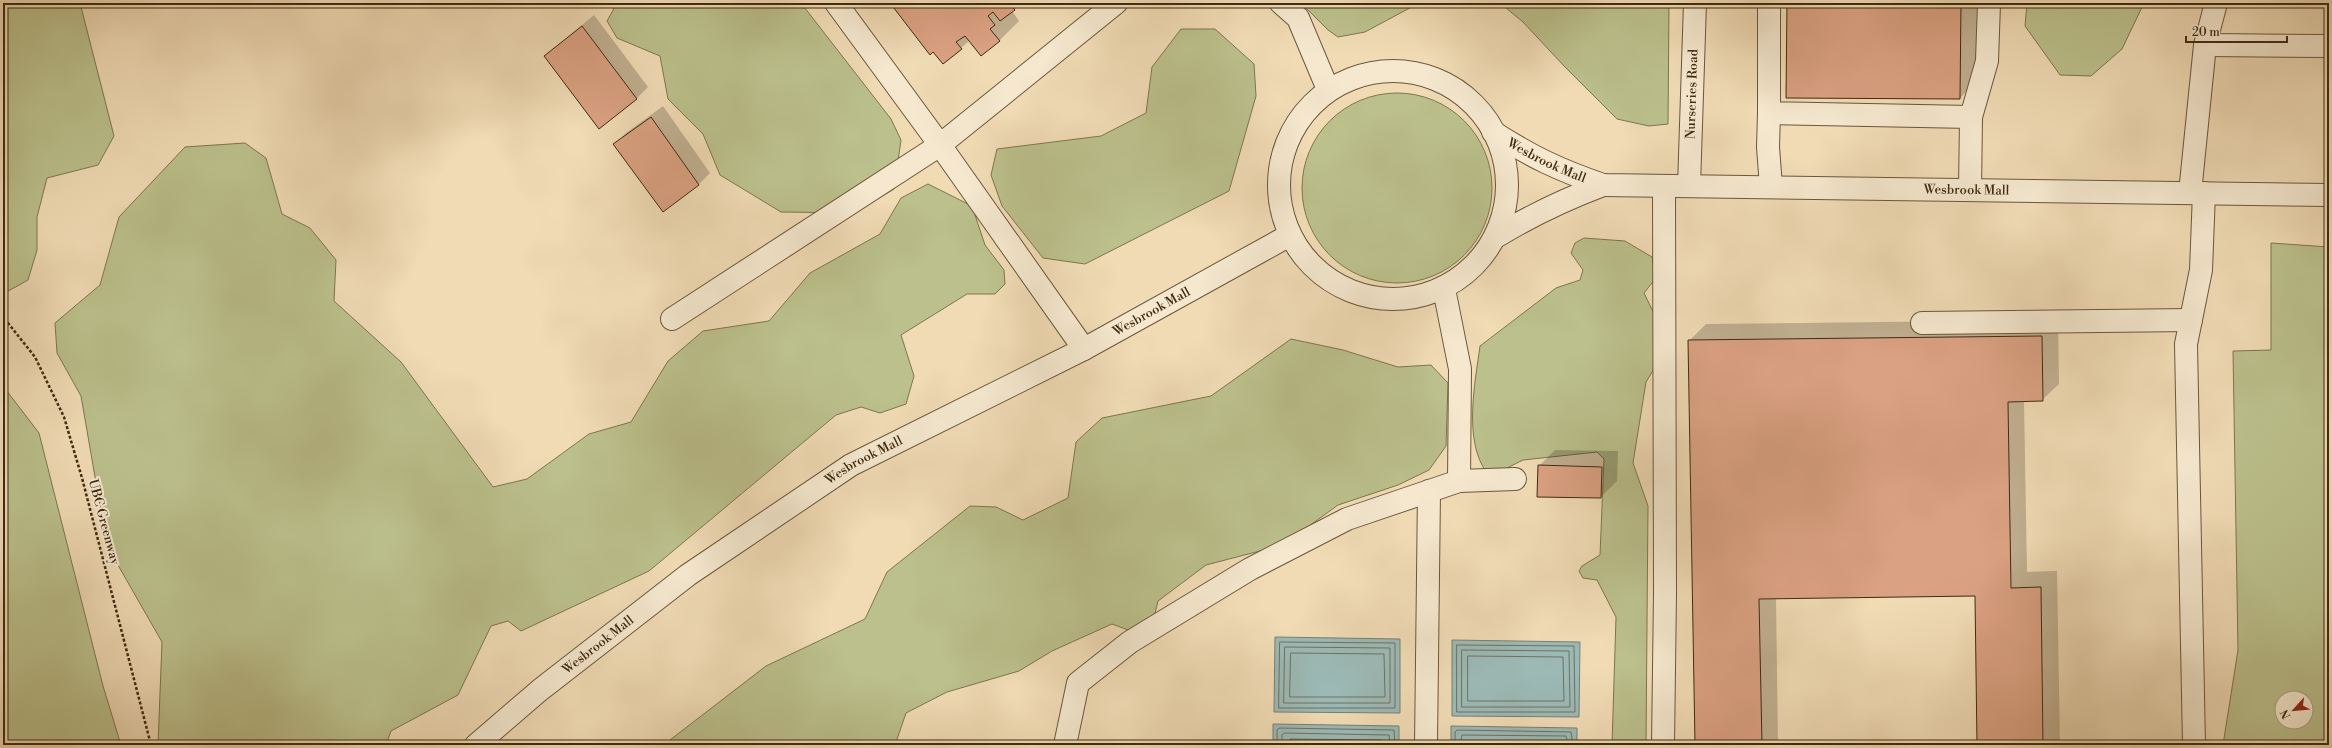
<svg xmlns="http://www.w3.org/2000/svg" width="2332" height="748" viewBox="0 0 2332 748" font-family="'Libre Bodoni',serif">
  <rect width="100%" height="100%" fill="#f0dbb5"/>
  <filter id="stains"><feTurbulence type="fractalNoise" baseFrequency=".005" numOctaves="4"/><feColorMatrix values="0 0 0 0 .2 0 0 0 0 .09 0 0 0 0 .02 0 0 0 .5 -.17"/></filter>
  <radialGradient id="worn" r=".72"><stop offset=".6" stop-color="#630" stop-opacity="0"/><stop offset="1" stop-color="#630" stop-opacity=".3"/></radialGradient>
  <path fill="#bbc08c" stroke="#7d764e" fill-rule="evenodd" d="M 3,3 L 80,3 L 114,136 L 98,165 L 47,178 L 37,217 L 37,250 L 28,280 L 3,294 Z
    M 617,3 L 801,3 L 891,119 L 901,140 L 894,189 L 854,213 L 781,212 L 720,175 L 703,134 L 668,99 L 660,56 L 617,38 L 607,21 Z
    M 1301,3 L 1419,3 L 1365,32 L 1338,37 L 1328,30 Z
    M 1500,3 L 1669,3 L 1668,124 L 1649,126 L 1617,119 L 1564,66 L 1523,22 Z
    M 2027,3 L 2144,3 L 2122,49 L 2091,76 L 2060,75 L 2025,26 Z
    M 1181,29 L 1215,29 L 1254,64 L 1256,96 L 1229,191 L 1085,264 L 1043,258 L 1002,206 L 991,175 L 997,149 L 1101,136 L 1146,113 L 1152,67 Z
    M1302 188a95 95 0 1 1 190 0a95 95 0 1 1-190 0Z
    M 245,143 L 266,158 L 282,214 L 310,228 L 336,260 L 334,301 L 401,362 L 493,487 L 527,479 L 589,434 L 631,422 L 668,361 L 703,331 L 769,321 L 810,273 L 880,234 L 901,198 L 928,184 L 972,206 L 985,245 L 1004,270 L 1005,284 L 995,294 L 967,294 L 901,335 L 914,376 L 906,404 L 880,413 L 861,407 L 836,415 L 649,571 L 521,631 L 508,621 L 491,626 L 458,695 L 391,731 L 386,745 L 158,745 L 162,642 L 107,546 L 81,396 L 57,353 L 55,323 L 100,285 L 119,217 L 185,147 Z
    M 1584,238 L 1625,241 L 1652,257 L 1656,278 L 1644,293 L 1659,324 L 1657,364 L 1646,382 L 1633,463 L 1648,506 L 1646,745 L 1612,745 L 1616,617 L 1597,580 L 1583,578 L 1579,571 L 1582,566 L 1600,555 L 1604,459 L 1597,452 L 1523,460 L 1501,471 L 1487,473 C 1463,441 1475,383 1480,346 L 1556,288 L 1580,280 L 1583,270 L 1571,253 L 1575,243 Z
    M 2271,243 L 2329,247 L 2329,745 L 2223,745 L 2238,650 L 2233,351 L 2271,350 ZM 2282,698 L 2306,698 L 2306,722 L 2282,722 Z
    M 1291,339 L 1343,350 L 1398,367 L 1431,365 L 1448,383 L 1446,446 L 1429,470 L 1398,485 L 1338,505 L 1283,545 L 1206,565 L 1158,601 L 1152,625 L 1136,633 L 1112,624 L 1052,651 L 1019,671 L 947,692 L 906,713 L 895,745 L 667,745 L 670,740 L 766,666 L 865,619 L 887,572 L 970,506 L 996,507 L 1023,520 L 1068,498 L 1076,442 L 1102,418 L 1211,396 Z
    M 3,386 L 39,433 L 103,686 L 121,745 L 3,745 Z"/>
  <path fill="#9cb9b5" stroke="#778073" d="M 1275,637 L 1400,639 L 1400,713 L 1274,712 Z
    M 1452,640 L 1580,642 L 1579,717 L 1452,716 Z
    M 1273,724 L 1399,726 L 1399,745 L 1273,745 Z
    M 1451,726 L 1577,728 L 1577,745 L 1451,745 Z"/>
  <path fill="#0003" d="M 891,3 L 1020,3 L 1012,11 L 1019,21 L 999,41 L 970,40 L 961,48 Z
    M 1788,3 L 1977,3 L 1976,82 L 1960,98 Z
    M 594,15 L 648,87 L 636,99 L 545,56 Z
    M 663,106 L 710,173 L 699,184 L 663,211 L 615,144 L 626,133 Z
    M 2058,320 L 2059,384 L 2042,400 L 2024,400 L 2027,572 L 2057,571 L 2060,745 L 1978,745 L 1976,595 L 1776,598 L 1778,745 L 1696,745 L 1689,341 L 1706,324 Z
    M 1555,450 L 1618,451 L 1617,481 L 1601,497 L 1539,466 Z"/>
  <g fill="none" stroke-linecap="round" stroke-linejoin="round">
    <path stroke="#6e7263" stroke-width="1" d="M 1280,642 L 1395,643 L 1395,708 L 1279,708 Z
      M 1457,645 L 1574,646 L 1575,712 L 1457,712 Z
      M 1285,647 L 1390,648 L 1390,703 L 1284,703 Z
      M 1462,650 L 1569,651 L 1570,707 L 1462,707 Z
      M 1291,653 L 1384,654 L 1385,697 L 1290,697 Z
      M 1468,656 L 1563,657 L 1564,701 L 1468,701 Z
      M 1277,745 L 1277,730 L 1279,728 L 1394,730 L 1395,745
      M 1282,745 L 1282,735 L 1284,733 L 1389,735 L 1390,745
      M 1288,745 L 1290,739 L 1382,740 L 1384,745
      M 1455,745 L 1455,732 L 1457,730 L 1571,732 L 1573,745
      M 1460,745 L 1462,735 L 1566,736 L 1568,745
      M 1466,745 L 1468,741 L 1560,742 L 1562,745"/>
  </g>
  <path fill="#daa182" stroke="#3f2b11" d="M 890,3 L 1010,3 L 1015,10 L 1000,21 L 993,12 L 988,16 L 995,25 L 990,29 L 1000,41 L 981,56 L 965,36 L 956,42 L 962,49 L 943,64 L 933,52 L 930,55 Z
    M 1787,3 L 1961,3 L 1960,99 L 1786,98 Z
    M 582,26 L 637,99 L 599,129 L 544,56 Z
    M 651,117 L 699,185 L 663,212 L 613,144 Z
    M 2042,336 L 2043,401 L 2008,402 L 2011,588 L 2041,587 L 2043,745 L 1977,745 L 1975,596 L 1759,599 L 1762,745 L 1695,745 L 1688,340 Z
    M 1538,465 L 1602,467 L 1601,498 L 1537,497 Z"/>
  <g fill="none" stroke-linecap="round" stroke-linejoin="round">
    <defs>
      <g id="minor">
        <path d="M 836,3 L 940,145 L 1084,349"/>
        <path d="M 1281,3 L 1298,18 L 1327,87"/>
        <path d="M 1769,3 L 1769,113 L 1971,117"/>
        <path d="M 2205,45 L 2329,46"/>
        <circle cx="1393" cy="185" r="114"/>
        <path d="M 1769,113 L 1768,147 L 1771,187"/>
        <path id="s1" d="M 1493,132 C 1532,157 1559,170 1603,185 L 2329,195"/>
        <path id="s2" d="M 1689,186 L 1695,3"/>
        <path d="M 1970,190 L 1971,117 L 1987,61 L 1989,3"/>
        <path d="M 2190,193 L 2205,45 L 2216,3"/>
        <path d="M 1499,235 C 1532,215 1566,199 1603,185"/>
        <path d="M 1444,289 L 1460,369 L 1459,481 L 1515,479"/>
        <path d="M 672,319 L 940,145 L 1116,3"/>
        <path d="M 1922,323 L 2191,320"/>
        <path id="s3" d="M 476,745 L 540,690 L 688,575 L 851,465 L 1084,349 L 1290,235"/>
        <path d="M 1065,745 L 1078,683 L 1130,642 L 1250,569 L 1347,519 L 1459,481"/>
        <path d="M 1426,745 L 1429,491"/>
        <path d="M 1663,745 L 1665,593 L 1664,186"/>
        <path d="M 2194,745 L 2186,344 L 2201,270 L 2204,193"/>
      </g>
    </defs>
    <use href="#minor" stroke="#6b573a" stroke-width="24"/>
    <path stroke="#3f2b11" stroke-width="2.5" stroke-dasharray="3 2" stroke-linecap="butt" d="M 3,321 L 8,323 L 35,357 L 64,417 L 82,478 L 151,745"/>
    <use href="#minor" stroke="#f5e8cf" stroke-width="22"/>
  </g>
  <g text-anchor="middle" dominant-baseline="central" stroke-width="4" stroke-linejoin="round" paint-order="stroke">
    <g font-size="13" fill="#3f2b11" stroke="#f5e8cf">
      <text stroke="none"><textPath href="#s2" startOffset="92">Nurseries Road</textPath></text>
      <text stroke="none"><textPath href="#s1" startOffset="61">Wesbrook Mall</textPath></text>
      <text stroke="none"><textPath href="#s1" startOffset="486">Wesbrook Mall</textPath></text>
      <text stroke="none"><textPath href="#s3" startOffset="806">Wesbrook Mall</textPath></text>
      <text stroke="none"><textPath href="#s3" startOffset="482">Wesbrook Mall</textPath></text>
      <text transform="translate(104 522) rotate(75)">UBC Greenway</text>
      <text stroke="none"><textPath href="#s3" startOffset="158">Wesbrook Mall</textPath></text>
    </g>
  </g>
  <rect width="2332" height="748" fill="none" stroke="#f0dbb5" stroke-width="16"/>
  <rect x="4" y="4" width="2324" height="740" fill="none" stroke="#3f2b11" stroke-width="2"/>
  <rect x="8" y="8" width="2316" height="732" fill="none" stroke="#3f2b11"/>
  <g transform="translate(2294 710) rotate(243)"><circle r="19" fill="#f5e8cf" stroke="#ac9c83"/>
  <path d="M0-3L7 15L0 10L-7 15Z" fill="#8f2418"/>
  <text y="-6" font-size="11" font-weight="bold" text-anchor="middle" fill="#3f2b11">N</text>
  </g>
  <path d="M2186 36v6h101v-6" fill="none" stroke="#3f2b11" stroke-width="2"/>
  <text x="2192" y="36" font-size="12" fill="#3f2b11" stroke="#f5e8cf" stroke-width="3" paint-order="stroke">20 m</text>
  <rect width="100%" height="100%" filter="url(#stains)"/>
  <rect width="100%" height="100%" fill="url(#worn)"/>
</svg>
